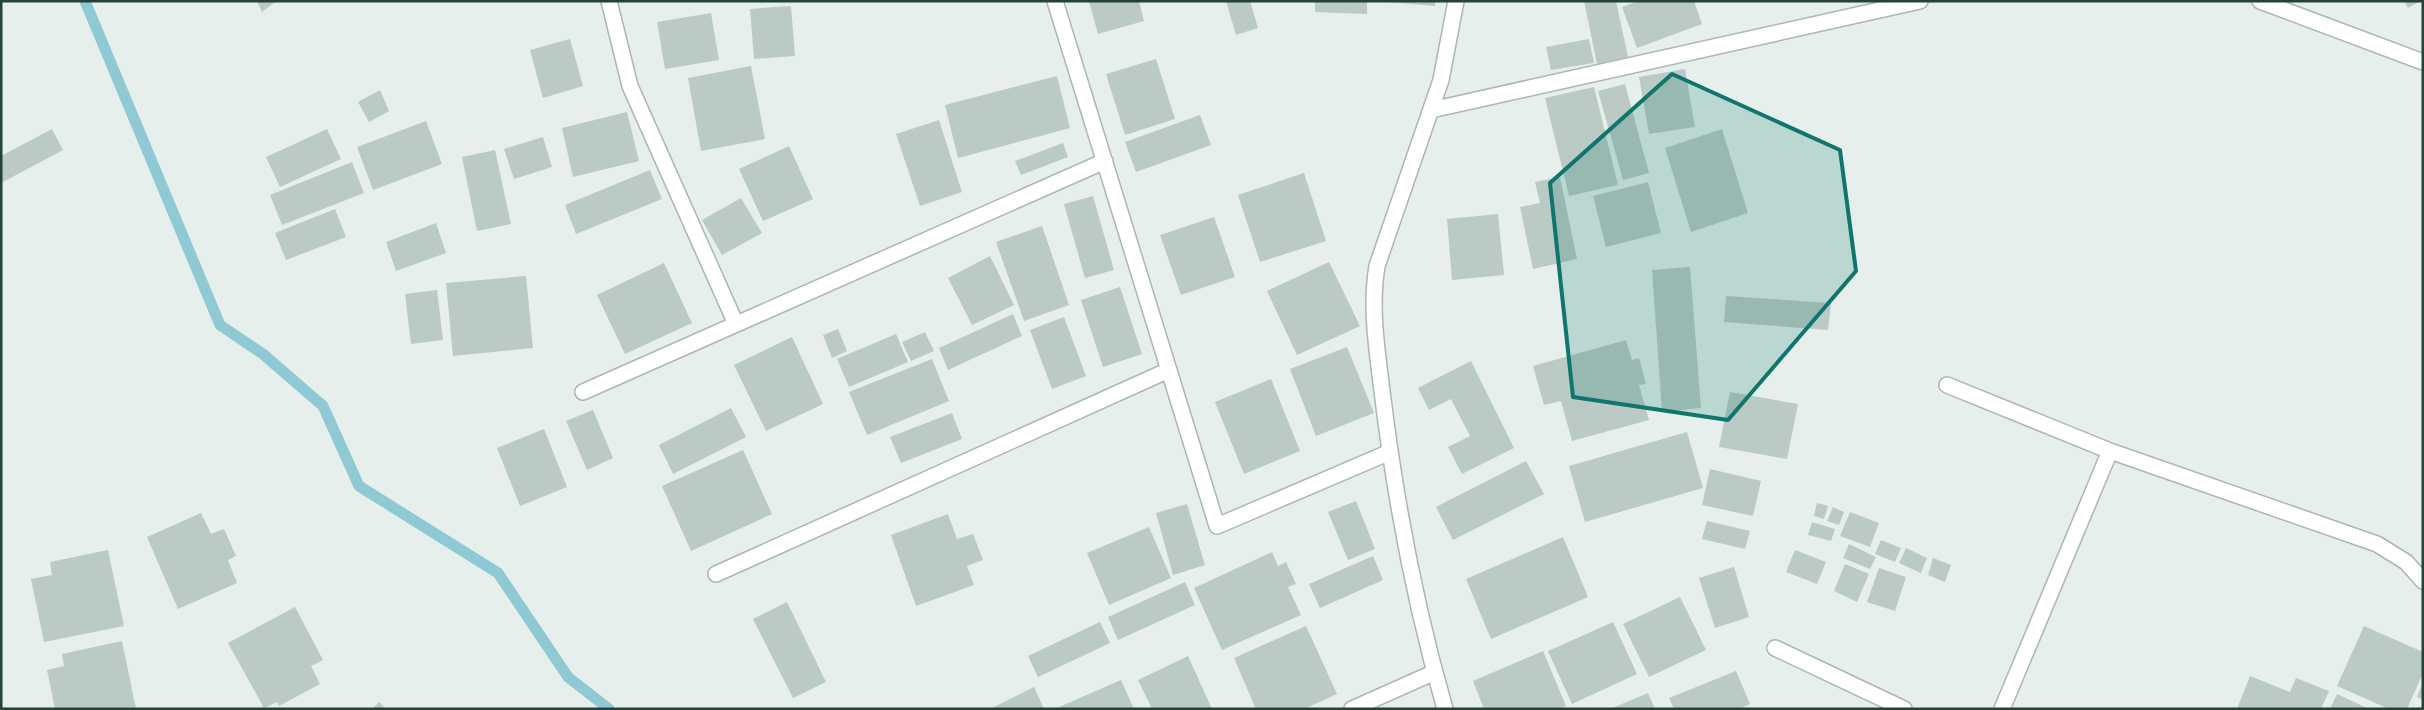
<svg xmlns="http://www.w3.org/2000/svg" width="2424" height="710" viewBox="0 0 2424 710" font-family="'Space Grotesk',sans-serif">
  <rect width="100%" height="100%" fill="#e6efeb"/>
  <g fill="none" stroke-linecap="round" stroke-linejoin="round">
    <path stroke="#8ec9d4" stroke-width="11" d="M 85,1 L 220,325 L 263,354 L 323,406 L 359,486 L 498,573 L 568,677 L 609,709"/>
  </g>
  <path fill="#bbcac4" d="M 257,1 L 276,1 L 262,12 Z
    M 1089,1 L 1139,1 L 1144,21 L 1098,34 Z
    M 1226,1 L 1250,1 L 1258,28 L 1236,35 Z
    M 1315,1 L 1367,1 L 1367,14 L 1315,12 Z
    M 1375,1 L 1435,1 L 1435,6 Z
    M 1584,1 L 1616,1 L 1628,57 L 1597,64 Z
    M 1638,1 L 1694,1 L 1702,24 L 1637,48 L 1622,7 Z
    M 2404,1 L 2420,1 L 2408,8 Z
    M 791,6 L 795,56 L 754,59 L 750,9 Z
    M 711,13 L 719,60 L 665,69 L 657,22 Z
    M 570,39 L 583,86 L 543,98 L 530,50 Z
    M 1589,39 L 1594,63 L 1551,70 L 1546,47 Z
    M 1156,59 L 1175,119 L 1125,135 L 1106,74 Z
    M 751,66 L 765,139 L 701,151 L 688,78 Z
    M 1685,69 L 1695,127 L 1649,134 L 1639,77 Z
    M 1057,76 L 1070,128 L 958,158 L 945,105 Z
    M 1625,84 L 1649,173 L 1623,180 L 1598,91 Z
    M 1594,87 L 1618,185 L 1569,196 L 1545,98 Z
    M 380,90 L 389,111 L 369,122 L 358,102 Z
    M 627,112 L 639,161 L 573,177 L 562,128 Z
    M 1200,115 L 1211,145 L 1136,172 L 1125,142 Z
    M 939,120 L 962,192 L 920,206 L 896,134 Z
    M 426,121 L 442,164 L 373,190 L 357,147 Z
    M 52,129 L 63,150 L 1,183 L 1,156 Z
    M 327,129 L 341,159 L 280,187 L 266,157 Z
    M 1722,129 L 1748,213 L 1691,232 L 1665,148 Z
    M 543,137 L 552,167 L 514,179 L 504,149 Z
    M 1063,143 L 1068,157 L 1021,175 L 1015,161 Z
    M 789,146 L 813,199 L 763,221 L 739,169 Z
    M 495,150 L 511,224 L 477,231 L 462,157 Z
    M 352,162 L 364,193 L 282,225 L 270,195 Z
    M 650,170 L 662,199 L 576,234 L 565,205 Z
    M 1304,173 L 1326,241 L 1260,262 L 1238,195 Z
    M 1560,177 L 1577,259 L 1533,269 L 1520,207 L 1540,203 L 1535,182 Z
    M 1648,182 L 1661,233 L 1606,247 L 1593,196 Z
    M 1093,196 L 1114,270 L 1085,278 L 1064,204 Z
    M 741,198 L 762,233 L 722,255 L 702,220 Z
    M 335,209 L 346,237 L 286,260 L 275,233 Z
    M 1498,214 L 1504,275 L 1452,280 L 1447,219 Z
    M 1214,217 L 1235,277 L 1181,295 L 1160,235 Z
    M 436,223 L 446,253 L 396,271 L 386,242 Z
    M 1042,226 L 1069,305 L 1024,321 L 996,242 Z
    M 990,256 L 1014,305 L 972,325 L 948,278 Z
    M 1329,262 L 1360,326 L 1297,355 L 1267,291 Z
    M 664,263 L 692,323 L 625,354 L 597,295 Z
    M 1690,267 L 1701,408 L 1662,412 L 1652,270 Z
    M 526,276 L 533,348 L 453,356 L 446,283 Z
    M 1120,287 L 1142,354 L 1103,367 L 1081,300 Z
    M 437,290 L 443,340 L 411,344 L 405,294 Z
    M 1726,296 L 1831,303 L 1828,330 L 1724,322 Z
    M 1013,314 L 1022,336 L 948,370 L 939,348 Z
    M 1064,317 L 1086,376 L 1052,389 L 1030,330 Z
    M 838,329 L 847,351 L 832,358 L 823,335 Z
    M 925,332 L 934,351 L 911,361 L 902,342 Z
    M 896,334 L 908,362 L 849,387 L 837,359 Z
    M 792,337 L 823,404 L 766,431 L 734,365 Z
    M 1626,340 L 1632,360 L 1639,358 L 1646,384 L 1639,385 L 1649,420 L 1572,441 L 1561,401 L 1544,405 L 1533,366 Z
    M 1347,347 L 1374,413 L 1316,436 L 1290,369 Z
    M 932,359 L 949,401 L 867,435 L 849,392 Z
    M 1471,361 L 1514,448 L 1462,474 L 1448,447 L 1470,436 L 1451,399 L 1429,410 L 1418,388 Z
    M 1271,379 L 1300,451 L 1244,474 L 1215,402 Z
    M 1730,392 L 1798,404 L 1787,459 L 1719,447 Z
    M 731,408 L 746,437 L 673,474 L 659,445 Z
    M 593,410 L 613,458 L 587,470 L 566,421 Z
    M 952,413 L 962,439 L 901,463 L 890,437 Z
    M 544,429 L 567,487 L 520,506 L 497,448 Z
    M 1687,432 L 1703,488 L 1585,522 L 1569,466 Z
    M 743,450 L 772,514 L 691,551 L 662,486 Z
    M 1526,461 L 1544,494 L 1453,540 L 1436,507 Z
    M 1710,469 L 1761,481 L 1753,516 L 1702,505 Z
    M 1356,501 L 1375,549 L 1348,560 L 1328,512 Z
    M 1817,503 L 1828,506 L 1824,519 L 1814,516 Z
    M 1187,504 L 1205,565 L 1173,575 L 1156,513 Z
    M 1833,507 L 1844,512 L 1839,525 L 1827,521 Z
    M 1850,512 L 1879,523 L 1870,547 L 1840,536 Z
    M 201,513 L 211,534 L 224,529 L 236,556 L 228,560 L 237,583 L 178,609 L 147,537 Z
    M 948,514 L 957,539 L 973,534 L 983,560 L 967,566 L 974,585 L 916,606 L 891,535 Z
    M 1707,521 L 1750,531 L 1745,549 L 1702,539 Z
    M 1812,522 L 1835,529 L 1831,541 L 1808,535 Z
    M 1149,527 L 1171,578 L 1109,605 L 1087,553 Z
    M 1563,537 L 1588,597 L 1491,639 L 1466,579 Z
    M 1881,540 L 1901,548 L 1895,562 L 1875,554 Z
    M 1849,544 L 1876,557 L 1870,569 L 1843,558 Z
    M 1906,548 L 1927,558 L 1921,573 L 1899,563 Z
    M 108,550 L 124,626 L 44,642 L 31,579 L 52,575 L 50,562 Z
    M 1795,550 L 1826,562 L 1817,584 L 1786,572 Z
    M 1272,552 L 1278,566 L 1286,562 L 1296,584 L 1288,587 L 1301,615 L 1222,650 L 1194,588 Z
    M 1373,556 L 1383,580 L 1320,608 L 1309,584 Z
    M 1933,558 L 1951,565 L 1945,582 L 1928,575 Z
    M 1845,564 L 1869,574 L 1857,602 L 1834,591 Z
    M 1734,567 L 1749,617 L 1715,628 L 1699,578 Z
    M 1879,568 L 1906,577 L 1895,611 L 1867,602 Z
    M 1185,582 L 1195,605 L 1118,640 L 1108,617 Z
    M 1680,597 L 1706,650 L 1649,677 L 1623,624 Z
    M 787,602 L 826,682 L 793,698 L 753,619 Z
    M 295,607 L 323,660 L 311,666 L 320,684 L 279,706 L 277,702 L 264,708 L 228,643 Z
    M 1100,622 L 1110,643 L 1038,677 L 1028,656 Z
    M 1613,622 L 1637,674 L 1572,704 L 1548,651 Z
    M 1306,626 L 1337,694 L 1304,709 L 1256,709 L 1234,658 Z
    M 2364,626 L 2423,652 L 2423,673 L 2407,709 L 2389,709 L 2337,686 Z
    M 122,641 L 136,709 L 55,709 L 47,670 L 64,666 L 62,654 Z
    M 1543,651 L 1566,706 L 1560,709 L 1484,709 L 1473,681 Z
    M 1188,656 L 1212,709 L 1152,709 L 1138,680 Z
    M 1736,671 L 1750,704 L 1739,709 L 1674,709 L 1669,698 Z
    M 2250,676 L 2290,692 L 2296,678 L 2329,691 L 2321,709 L 2237,709 Z
    M 1121,680 L 1134,709 L 1060,709 L 1059,707 Z
    M 2423,682 L 2423,700 L 2417,697 Z
    M 1034,687 L 1044,709 L 990,709 Z
    M 1648,693 L 1655,709 L 1610,709 Z
    M 2337,694 L 2369,709 L 2330,709 Z
    M 379,702 L 386,709 L 372,709 Z"/>
  <g fill="none" stroke-linecap="round" stroke-linejoin="round">
    <defs>
      <path id="minor" d="M 609,1 L 630,86 L 736,324
        M 1055,1 L 1217,526 L 1390,452
        M 2260,1 L 2423,62
        M 1431,110 L 1920,1
        M 1947,385 L 2110,451 L 2377,544 L 2406,562 L 2423,581
        M 583,392 L 1105,161
        M 716,574 L 1169,370
        M 1775,648 L 1904,709
        M 1352,709 L 1435,672
        M 1445,709 C 1415,605 1395,498 1382,391 C 1377,349 1370,308 1377,266 L 1441,80 L 1456,1
        M 2002,709 L 2110,451"/>
    </defs>
    <use href="#minor" stroke="#a8b8b2" stroke-width="18"/>
    <use href="#minor" stroke="#fff" stroke-width="15"/>
  </g>
  <path fill="#0f766e" fill-opacity="0.2" stroke="#0f766e" stroke-width="4" stroke-linejoin="round" d="M 1672,74 L 1840,150 L 1856,271 L 1728,420 L 1573,397 L 1550,183 Z"/>
  <rect width="2424" height="710" fill="none" stroke="#24423a" stroke-width="5"/>
</svg>
